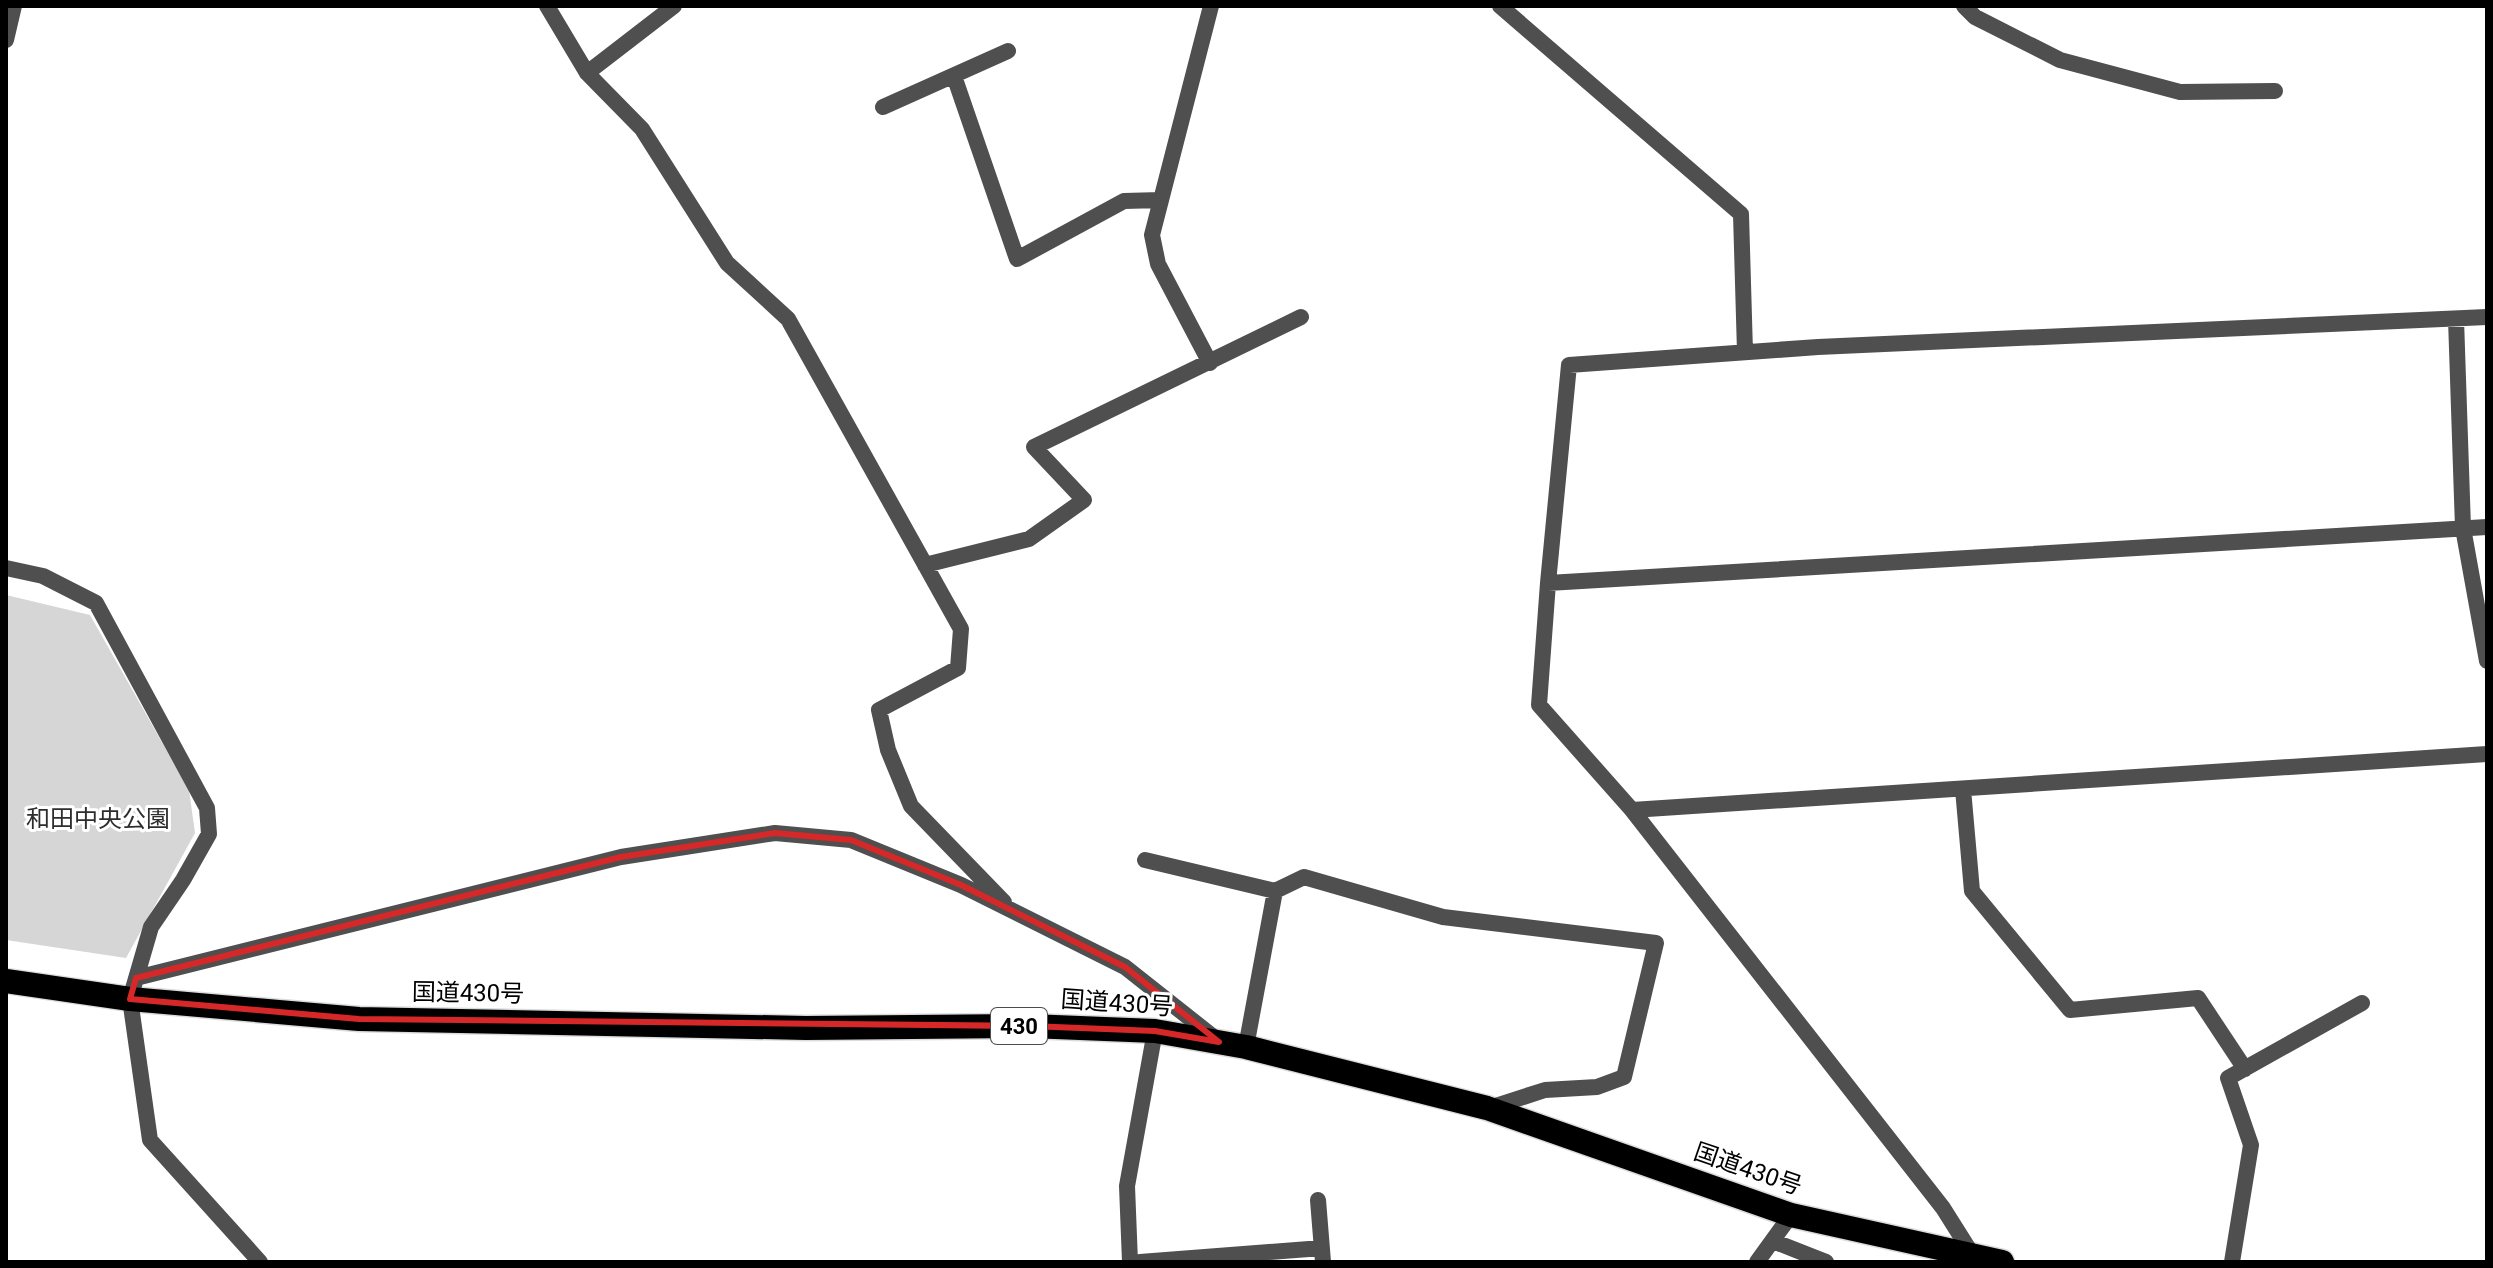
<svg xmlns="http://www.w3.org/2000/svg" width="2493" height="1268" viewBox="0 0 2493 1268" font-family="Roboto,'Noto Sans JP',sans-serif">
  <rect width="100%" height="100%" fill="#fff"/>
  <path fill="#d6d6d6" d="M 6,595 L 90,615 L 189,790 L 195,833 L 126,958 L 6,940 Z"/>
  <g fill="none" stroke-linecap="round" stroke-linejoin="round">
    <defs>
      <path id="highway" d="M 6,981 L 130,999 L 359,1019 L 806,1028 L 1030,1026 L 1155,1031 L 1246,1047 L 1487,1108 L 1791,1215 L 2002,1262"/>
    </defs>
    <use href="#highway" stroke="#dbdbdb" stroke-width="27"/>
    <path stroke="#4f4f4f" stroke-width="16" d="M 547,6 L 587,73 L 642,129 L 727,263 L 788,319 L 961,629 L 958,668 L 879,710 L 888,750 L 911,806 L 1004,902
      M 1500,6 L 1741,214 L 1745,352
      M 1964,6 L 1975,17 L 2060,60 L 2180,92 L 2275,91
      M 6,40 L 14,6
      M 587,73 L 674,6
      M 954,76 L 1017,259 L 1124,201 L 1161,200
      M 883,107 L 1008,51
      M 2456,319 L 2463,528 L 2487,661
      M 1210,363 L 1158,264 L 1152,235 L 1211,6
      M 925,565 L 1029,539 L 1084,500 L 1034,447 L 1301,317
      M 6,568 L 43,576 L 96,603 L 207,808 L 209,834 L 183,880 L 151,927 L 130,999 L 150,1140 L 260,1262
      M 1548,583 L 2487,527
      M 1963,789 L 1972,891 L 2070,1010 L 2198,998 L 2245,1069
      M 1632,810 L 2487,754
      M 1145,860 L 1275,891
      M 136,978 L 621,857 L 775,833 L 851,840 L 961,885 L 1125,967 L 1216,1039
      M 1246,1047 L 1275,891 L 1304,877 L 1443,917 L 1656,943 L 1624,1077 L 1597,1087 L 1545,1090 L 1489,1108
      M 1318,1200 L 1323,1262
      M 1773,1241 L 1826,1262
      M 1972,1254 L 1943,1208 L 1632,810 L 1539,705 L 1548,583 L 1569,365 L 1818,347 L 2487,317
      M 1130,1262 L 1127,1186 L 1155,1031
      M 1140,1262 L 1322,1248
      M 1757,1262 L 1791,1215
      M 2232,1262 L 2251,1145 L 2228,1078 L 2362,1003"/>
    <use href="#highway" stroke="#000" stroke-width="24"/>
  </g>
  <path fill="none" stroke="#d62828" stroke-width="6" stroke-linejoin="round" d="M 775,833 L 851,840 L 961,885 L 1125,967 L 1219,1042 L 1155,1031 L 1030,1026 L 359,1019 L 130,999 L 136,978 L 621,857 Z"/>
  <g text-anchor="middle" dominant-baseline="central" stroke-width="6" stroke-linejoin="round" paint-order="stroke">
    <rect fill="#fff" stroke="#4c4c4c" stroke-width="2" x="991" y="1008" width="56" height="36" rx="6"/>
    <g font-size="22" font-weight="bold" fill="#000">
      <text x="1019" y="1026">430</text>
    </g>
    <g font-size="24" fill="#2d2d2d" stroke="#fff">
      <text x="98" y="819">和田中央公園</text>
    </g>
    <g font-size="24" fill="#000" stroke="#fff">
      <text transform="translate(468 993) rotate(1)">国道430号</text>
      <text transform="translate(1117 1003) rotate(4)">国道430号</text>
      <text transform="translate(1748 1169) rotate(19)">国道430号</text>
    </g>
  </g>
  <rect width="2493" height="1268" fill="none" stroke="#000000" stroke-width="16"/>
</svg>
